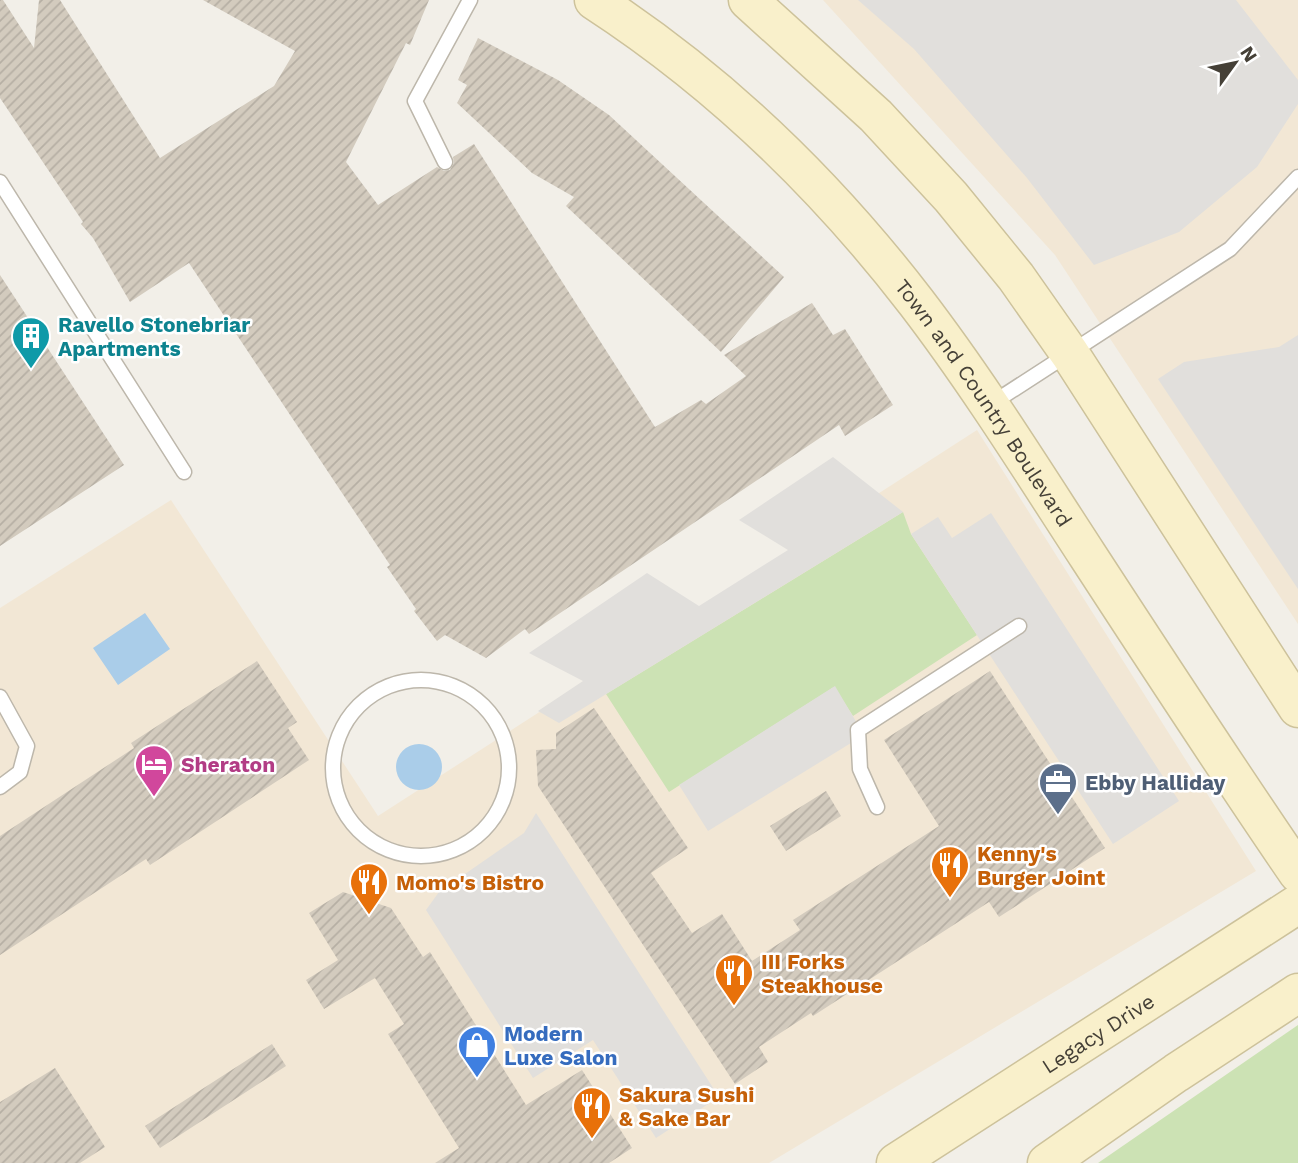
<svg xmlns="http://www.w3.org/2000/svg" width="1298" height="1163" viewBox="0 0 1298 1163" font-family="'Work Sans',sans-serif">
  <defs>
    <pattern id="building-hatch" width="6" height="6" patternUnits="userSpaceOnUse" patternTransform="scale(1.75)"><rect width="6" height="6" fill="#d3cbbe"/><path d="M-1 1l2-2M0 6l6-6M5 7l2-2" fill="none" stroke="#b6afa4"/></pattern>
  </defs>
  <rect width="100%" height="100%" fill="#f2efe8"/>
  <path fill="#f2e7d5" d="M 823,0 L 1298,0 L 1298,624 L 1055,255 Z
    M 977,430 L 1256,871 L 769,1163 L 0,1163 L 0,608 L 171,500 L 378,816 Z"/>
  <path fill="#cce2b4" d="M 903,512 L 911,534 L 977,635 L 853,716 L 834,687 L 669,792 L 606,694 Z
    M 1298,1025 L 1298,1163 L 1098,1163 Z"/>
  <path fill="#e1dfdc" d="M 858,0 L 1236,0 L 1298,80 L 1298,104 L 1257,167 L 1179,232 L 1094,265 L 1027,178 L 914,49 Z
    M 1298,335 L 1298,589 L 1158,379 L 1184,362 L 1279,347 Z
    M 833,457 L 903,512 L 559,723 L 538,711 L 583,681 L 529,653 L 647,573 L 699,606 L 788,550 L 739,520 Z
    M 991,513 L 1179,801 L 1113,844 L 911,534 L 938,517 L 952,538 Z
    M 835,686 L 864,735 L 708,831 L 679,785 Z
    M 536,813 L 719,1097 L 656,1138 L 593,1040 L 533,1078 L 426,910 L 439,892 L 524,833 Z"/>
  <path fill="#aacde9" d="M 145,613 L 170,649 L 118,685 L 93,648 Z
    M396 767a23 23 0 1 1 46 0a23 23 0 1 1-46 0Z"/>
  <path fill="url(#building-hatch)" d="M 0,0 L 3,0 L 34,48 L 39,0 L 60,0 L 160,158 L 274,86 L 295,51 L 203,0 L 429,0 L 410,45 L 406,43 L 346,162 L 378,205 L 437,167 L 444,171 L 450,170 L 454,163 L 453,157 L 474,144 L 655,427 L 701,400 L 706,404 L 746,376 L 724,355 L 812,303 L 833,335 L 845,329 L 893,405 L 845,436 L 839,425 L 529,634 L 525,629 L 486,658 L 445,635 L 437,641 L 414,611 L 416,609 L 387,567 L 390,565 L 189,263 L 130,302 L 93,238 L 81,224 L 83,222 L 0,98 Z
    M 478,38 L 558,80 L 609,115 L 784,277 L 721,352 L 566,206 L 574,197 L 532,173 L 457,103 L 467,85 L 458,80 Z
    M 0,275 L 124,465 L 0,546 Z
    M 257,661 L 297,722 L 288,728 L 309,760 L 150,865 L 146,859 L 0,955 L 0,836 L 134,748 L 131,743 Z
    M 990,671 L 1105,848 L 999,917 L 989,902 L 813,1016 L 811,1013 L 759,1047 L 768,1062 L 735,1084 L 538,786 L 536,750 L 556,749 L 556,733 L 594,708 L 688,848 L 651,873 L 692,933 L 722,914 L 752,961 L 800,930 L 793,920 L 939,826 L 884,740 Z
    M 826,791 L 841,816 L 786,851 L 770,826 Z
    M 343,892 L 391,908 L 423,957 L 430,952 L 526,1105 L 582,1070 L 632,1148 L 609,1163 L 435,1163 L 459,1148 L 388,1034 L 404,1024 L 375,978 L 324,1009 L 306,980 L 338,960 L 309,913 Z
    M 272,1044 L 286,1066 L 160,1148 L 145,1126 Z
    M 55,1068 L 105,1147 L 80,1163 L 0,1163 L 0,1102 Z"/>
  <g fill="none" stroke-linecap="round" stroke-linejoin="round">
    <defs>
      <path id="lane" d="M 445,162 L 415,101 L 470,0
        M 0,182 L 184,472
        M 991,404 L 1230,249 L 1298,177
        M333 768a88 88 0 1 1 176 0a88 88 0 1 1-176 0Z
        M 0,697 L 27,746 L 20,772 L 0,787
        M 877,807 L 860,769 L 858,730 L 1019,626"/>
      <g id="secondary">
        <path id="s1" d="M 594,0 C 717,80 826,185 916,302 C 978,383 1032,470 1088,556 C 1157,662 1226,768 1298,873"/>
        <path d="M 748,0 L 876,116 L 951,197 L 1016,277 L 1070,354 L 1298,708"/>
        <path id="s2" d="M 896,1163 L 1298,904"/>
        <path d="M 1047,1163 L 1176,1073 L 1298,993"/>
      </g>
    </defs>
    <use href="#lane" stroke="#bdb7ab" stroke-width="17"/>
    <use href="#secondary" stroke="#cdc29b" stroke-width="41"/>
    <use href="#lane" stroke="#fff" stroke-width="14"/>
    <use href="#secondary" stroke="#f9f0cb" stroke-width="38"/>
  </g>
  <defs>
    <symbol id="building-pin" viewBox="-11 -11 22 30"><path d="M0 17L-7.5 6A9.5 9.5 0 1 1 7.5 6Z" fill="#0f9aa8" stroke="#fff"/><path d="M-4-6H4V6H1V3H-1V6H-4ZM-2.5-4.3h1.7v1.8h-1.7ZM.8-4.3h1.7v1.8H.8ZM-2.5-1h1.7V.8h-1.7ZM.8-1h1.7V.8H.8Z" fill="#fff"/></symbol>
    <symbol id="hotel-pin" viewBox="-11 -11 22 30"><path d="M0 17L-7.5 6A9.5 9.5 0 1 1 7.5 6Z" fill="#d1479c" stroke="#fff"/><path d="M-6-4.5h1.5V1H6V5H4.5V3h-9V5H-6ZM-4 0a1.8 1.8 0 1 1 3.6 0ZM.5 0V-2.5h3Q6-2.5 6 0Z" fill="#fff"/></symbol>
    <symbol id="office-pin" viewBox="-11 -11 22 30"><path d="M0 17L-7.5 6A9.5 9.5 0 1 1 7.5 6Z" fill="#5c6f8a" stroke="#fff"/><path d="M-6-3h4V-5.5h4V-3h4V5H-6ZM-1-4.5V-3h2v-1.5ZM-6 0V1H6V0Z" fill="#fff"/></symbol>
    <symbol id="restaurant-pin" viewBox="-11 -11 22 30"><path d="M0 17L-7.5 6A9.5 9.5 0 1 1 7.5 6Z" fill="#e8710a" stroke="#fff"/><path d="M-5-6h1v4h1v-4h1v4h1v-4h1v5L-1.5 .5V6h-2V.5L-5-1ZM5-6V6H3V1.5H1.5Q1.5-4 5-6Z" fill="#fff"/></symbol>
    <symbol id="shop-pin" viewBox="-11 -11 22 30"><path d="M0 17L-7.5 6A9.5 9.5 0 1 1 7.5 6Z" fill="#3f7fe0" stroke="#fff"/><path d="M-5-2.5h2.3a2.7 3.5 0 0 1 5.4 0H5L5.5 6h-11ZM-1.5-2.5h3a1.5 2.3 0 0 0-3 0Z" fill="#fff"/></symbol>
  </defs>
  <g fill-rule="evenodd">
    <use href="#building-pin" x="9" y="314" width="44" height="60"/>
    <use href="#hotel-pin" x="132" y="742" width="44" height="60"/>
    <use href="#office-pin" x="1036" y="760" width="44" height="60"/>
    <use href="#restaurant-pin" x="928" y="843" width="44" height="60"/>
    <use href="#restaurant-pin" x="347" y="860" width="44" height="60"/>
    <use href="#restaurant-pin" x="712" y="951" width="44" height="60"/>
    <use href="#shop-pin" x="455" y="1023" width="44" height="60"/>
    <use href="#restaurant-pin" x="570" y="1084" width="44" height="60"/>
  </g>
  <g text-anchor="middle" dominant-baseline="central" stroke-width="5" stroke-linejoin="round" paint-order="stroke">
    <g font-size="21" font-weight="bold" fill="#0d838f" stroke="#fff" text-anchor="start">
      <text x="58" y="324">Ravello Stonebriar<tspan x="58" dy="24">Apartments</tspan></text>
    </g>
    <g font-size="21" fill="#454037" stroke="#fff">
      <text stroke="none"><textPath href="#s1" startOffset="565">Town and Country Boulevard</textPath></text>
      <text stroke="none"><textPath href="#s2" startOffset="240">Legacy Drive</textPath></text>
    </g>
    <g font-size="21" font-weight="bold" fill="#b23c85" stroke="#fff" text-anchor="start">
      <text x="181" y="764">Sheraton</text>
    </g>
    <g font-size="21" font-weight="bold" fill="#4e5e75" stroke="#fff" text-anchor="start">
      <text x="1085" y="782">Ebby Halliday</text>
    </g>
    <g font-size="21" font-weight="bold" fill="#c56008" stroke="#fff" text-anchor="start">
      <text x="977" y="853">Kenny's<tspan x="977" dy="24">Burger Joint</tspan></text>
      <text x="396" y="882">Momo's Bistro</text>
      <text x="761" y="961">III Forks<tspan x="761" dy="24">Steakhouse</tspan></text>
      <text x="619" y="1094">Sakura Sushi<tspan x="619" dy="24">&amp; Sake Bar</tspan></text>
    </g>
    <g font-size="21" font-weight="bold" fill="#366cbe" stroke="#fff" text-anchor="start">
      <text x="504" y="1033">Modern<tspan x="504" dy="24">Luxe Salon</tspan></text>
    </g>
  </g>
  <g transform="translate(1235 63) rotate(57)" stroke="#ffffff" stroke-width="5" paint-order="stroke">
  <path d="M0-5L12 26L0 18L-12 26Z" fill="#454037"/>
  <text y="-10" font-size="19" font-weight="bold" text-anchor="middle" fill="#454037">N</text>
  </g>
</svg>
